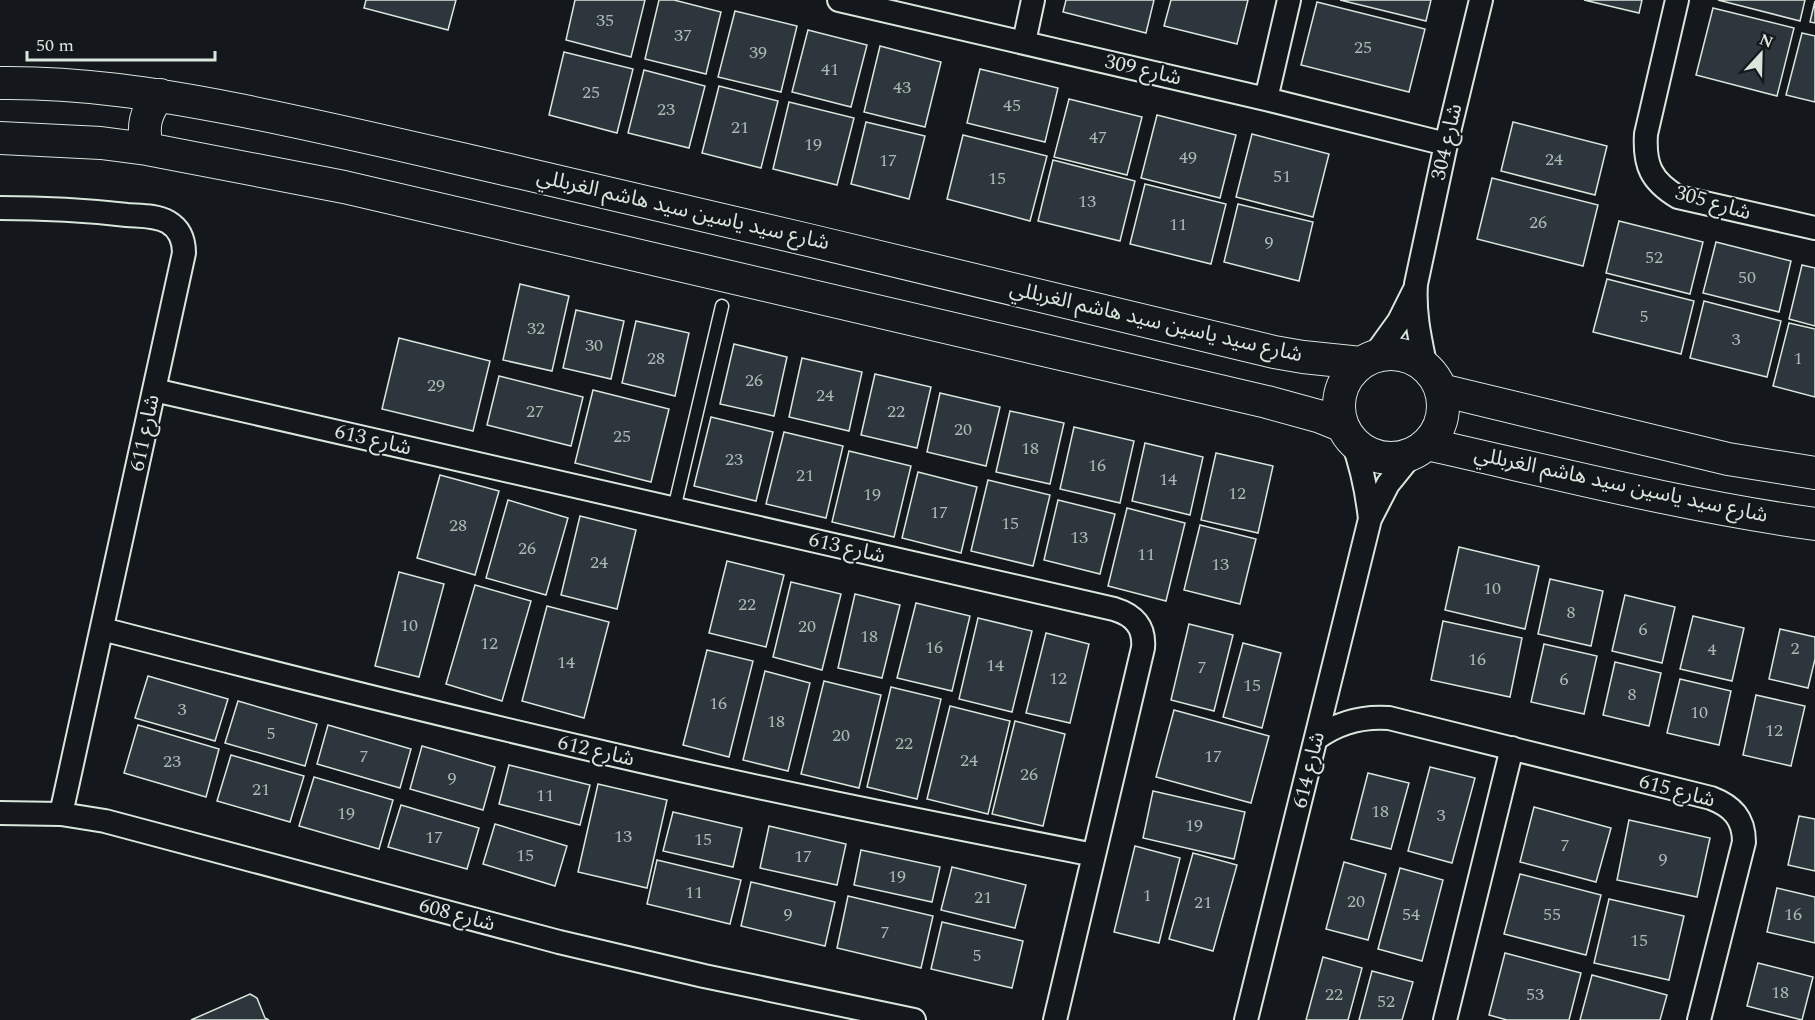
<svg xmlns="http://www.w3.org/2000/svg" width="1815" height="1020" viewBox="0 0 1815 1020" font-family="Spectral,'Noto Sans Arabic',serif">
  <rect width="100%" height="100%" fill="#14181c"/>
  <path fill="#2c363c" stroke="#d8e6dc" stroke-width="1.5" d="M 366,0 L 456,0 L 448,30 L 364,8 Z
    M 575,0 L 645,0 L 631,57 L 566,40 Z
    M 659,0 L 674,0 L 721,12 L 706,74 L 645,59 Z
    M 1066,0 L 1154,0 L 1146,33 L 1063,12 Z
    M 1171,0 L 1248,0 L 1237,44 L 1164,26 Z
    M 1340,0 L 1431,0 L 1426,21 Z
    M 1584,0 L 1642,0 L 1639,13 Z
    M 1718,0 L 1805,0 L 1800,21 Z
    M 1815,1 L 1815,23 L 1810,22 Z
    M 1317,2 L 1425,29 L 1409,92 L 1301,65 Z
    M 1713,8 L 1794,28 L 1777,96 L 1696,75 Z
    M 735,11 L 797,26 L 781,92 L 718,77 Z
    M 808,30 L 867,45 L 851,107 L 792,92 Z
    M 1802,33 L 1815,36 L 1815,102 L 1786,95 Z
    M 880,46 L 941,62 L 925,127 L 864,112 Z
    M 564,52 L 633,69 L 617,133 L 549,115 Z
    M 980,69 L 1058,88 L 1045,142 L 967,123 Z
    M 644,70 L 705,86 L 689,148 L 628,133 Z
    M 719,86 L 778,101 L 761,168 L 702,153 Z
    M 1069,99 L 1142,117 L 1127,175 L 1054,157 Z
    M 789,102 L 854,118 L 837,185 L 773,169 Z
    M 1157,115 L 1236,135 L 1220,198 L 1141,178 Z
    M 866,122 L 925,136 L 909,199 L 851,184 Z
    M 1513,122 L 1607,146 L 1595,195 L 1501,171 Z
    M 1252,134 L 1329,154 L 1313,217 L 1236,197 Z
    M 963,135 L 1047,156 L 1030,221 L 947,199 Z
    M 1053,160 L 1135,181 L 1120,241 L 1038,221 Z
    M 1492,178 L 1598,205 L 1583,266 L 1477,239 Z
    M 1145,184 L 1226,204 L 1211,264 L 1130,244 Z
    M 1238,204 L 1313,222 L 1299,281 L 1224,262 Z
    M 1619,221 L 1703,242 L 1690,294 L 1606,273 Z
    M 1716,242 L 1791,261 L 1779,312 L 1703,293 Z
    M 1802,265 L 1815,268 L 1815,326 L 1789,319 Z
    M 1607,279 L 1694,301 L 1681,354 L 1593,332 Z
    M 520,284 L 569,296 L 552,371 L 503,360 Z
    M 1704,301 L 1781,321 L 1767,377 L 1690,358 Z
    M 576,310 L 624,321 L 611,379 L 563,368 Z
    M 636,321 L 689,333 L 675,396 L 622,383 Z
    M 1789,323 L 1815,329 L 1815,397 L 1773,386 Z
    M 399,338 L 490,361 L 473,431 L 382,409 Z
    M 734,344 L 787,357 L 774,416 L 720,404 Z
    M 802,358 L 862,372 L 849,431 L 789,417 Z
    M 875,374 L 931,387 L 917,448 L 861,435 Z
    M 499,376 L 583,397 L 571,446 L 487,425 Z
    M 593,390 L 669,409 L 651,482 L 575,463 Z
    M 940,393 L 1000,407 L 986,466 L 927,452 Z
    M 1010,411 L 1064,423 L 1050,484 L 996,472 Z
    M 711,417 L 773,432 L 756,501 L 694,486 Z
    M 1074,427 L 1134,441 L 1120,503 L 1060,489 Z
    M 784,432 L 843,446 L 826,518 L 766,504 Z
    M 1145,443 L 1203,457 L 1190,515 L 1132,501 Z
    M 849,451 L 911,466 L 894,537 L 832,522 Z
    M 1216,453 L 1273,466 L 1258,533 L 1201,520 Z
    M 918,472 L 977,487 L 961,553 L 902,538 Z
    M 440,475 L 499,491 L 475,575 L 417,558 Z
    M 988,480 L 1050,495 L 1033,566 L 971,551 Z
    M 508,500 L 568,518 L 546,595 L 486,578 Z
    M 1058,500 L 1115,514 L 1100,574 L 1044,560 Z
    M 1127,508 L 1185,523 L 1166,601 L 1108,586 Z
    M 580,516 L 636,530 L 617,609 L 561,595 Z
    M 1200,525 L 1256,539 L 1240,604 L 1184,590 Z
    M 1459,547 L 1539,566 L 1525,629 L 1445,610 Z
    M 727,561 L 784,575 L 766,647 L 709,633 Z
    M 399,572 L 444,584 L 419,677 L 375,666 Z
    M 1550,579 L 1603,591 L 1591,646 L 1538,634 Z
    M 791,582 L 841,594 L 822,670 L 773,657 Z
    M 475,585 L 531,601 L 502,701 L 446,684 Z
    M 855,594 L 900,605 L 882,678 L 838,668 Z
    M 1625,595 L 1675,607 L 1662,663 L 1612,651 Z
    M 916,603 L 970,616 L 952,691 L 897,678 Z
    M 547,606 L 609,622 L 584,718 L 522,701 Z
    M 1693,616 L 1744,628 L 1732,681 L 1680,669 Z
    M 978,618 L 1032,631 L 1012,712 L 959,699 Z
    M 1443,621 L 1522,638 L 1510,697 L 1431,680 Z
    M 1189,624 L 1233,635 L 1214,711 L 1171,700 Z
    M 1780,629 L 1815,637 L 1815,659 L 1808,688 L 1769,679 Z
    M 1046,633 L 1089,644 L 1070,723 L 1026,713 Z
    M 1243,643 L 1281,653 L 1262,728 L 1223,717 Z
    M 1544,644 L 1597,656 L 1584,714 L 1531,702 Z
    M 707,650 L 753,661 L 729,757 L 683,745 Z
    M 1615,662 L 1661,673 L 1649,726 L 1603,715 Z
    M 765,671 L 810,683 L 788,771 L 743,760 Z
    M 148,676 L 228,699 L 215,741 L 135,718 Z
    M 1680,679 L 1731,691 L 1719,745 L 1667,733 Z
    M 824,681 L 881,695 L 859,788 L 801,774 Z
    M 891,687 L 941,699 L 917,799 L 867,787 Z
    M 1756,695 L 1805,706 L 1791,766 L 1743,755 Z
    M 238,701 L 317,724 L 305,766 L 225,743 Z
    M 950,706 L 1010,721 L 988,814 L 927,799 Z
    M 1174,710 L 1269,736 L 1251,803 L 1156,777 Z
    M 1015,721 L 1065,734 L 1043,826 L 992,814 Z
    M 138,725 L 219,749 L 206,797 L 124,773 Z
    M 328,725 L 411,749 L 400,788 L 317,764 Z
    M 422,746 L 495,767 L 483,810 L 410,789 Z
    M 231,755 L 304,776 L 290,822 L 217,801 Z
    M 509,765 L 590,785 L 580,825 L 499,804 Z
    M 1430,767 L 1475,778 L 1452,863 L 1408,851 Z
    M 1368,773 L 1409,783 L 1391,849 L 1351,839 Z
    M 314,777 L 393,800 L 379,849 L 299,826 Z
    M 598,784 L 667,800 L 647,888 L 578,872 Z
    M 1153,791 L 1245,812 L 1234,859 L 1143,838 Z
    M 401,805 L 479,828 L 467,869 L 388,847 Z
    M 1534,807 L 1611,828 L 1596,882 L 1520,862 Z
    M 673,812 L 742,828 L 733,867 L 663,851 Z
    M 1799,816 L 1815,819 L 1815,871 L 1788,865 Z
    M 1629,820 L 1710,838 L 1697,897 L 1617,880 Z
    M 495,824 L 567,846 L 555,886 L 483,864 Z
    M 769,826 L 846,844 L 837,885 L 760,868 Z
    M 1135,846 L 1180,858 L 1159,943 L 1114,932 Z
    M 861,850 L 940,867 L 932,902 L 854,885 Z
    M 1193,853 L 1237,865 L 1213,951 L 1169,939 Z
    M 657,860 L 741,880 L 730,924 L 647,904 Z
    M 1344,862 L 1386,874 L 1368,940 L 1326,929 Z
    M 952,867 L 1026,885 L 1015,928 L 941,910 Z
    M 1400,868 L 1443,880 L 1422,961 L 1378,949 Z
    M 1520,874 L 1601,895 L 1586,955 L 1504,934 Z
    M 751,882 L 835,902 L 825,946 L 741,926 Z
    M 1777,888 L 1815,897 L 1815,943 L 1767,932 Z
    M 848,896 L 933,916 L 921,968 L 837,948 Z
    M 1609,899 L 1684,916 L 1669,980 L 1594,963 Z
    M 942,922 L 1023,941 L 1012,988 L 931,969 Z
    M 1505,953 L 1581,973 L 1569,1020 L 1507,1020 L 1489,1015 Z
    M 1323,957 L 1362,968 L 1348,1020 L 1306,1020 Z
    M 1758,963 L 1813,977 L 1802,1020 L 1747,1006 Z
    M 1372,971 L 1413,982 L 1402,1020 L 1359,1020 Z
    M 1592,975 L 1667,995 L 1660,1020 L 1580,1020 Z
    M 250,994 L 257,998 L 265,1018 L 269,1020 L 191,1020 Z"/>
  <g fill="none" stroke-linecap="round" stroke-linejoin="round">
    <defs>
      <path id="lane" d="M 674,509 L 722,306"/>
      <path id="street" d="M 839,0 L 1266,99 L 1446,144
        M 1677,0 L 1646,134 C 1644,165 1651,181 1678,197 L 1815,228
        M 1024,42 L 1033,0
        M 1266,99 L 1289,0
        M 0,208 C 42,208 84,210 127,215 C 140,216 156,215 168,222 C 180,229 184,240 184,253 L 61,814
        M 1373,357 L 1399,321 L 1414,291
        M 1426,368 C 1420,339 1414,314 1416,284 L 1446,144 L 1481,0
        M 154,390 L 1114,609 C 1134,615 1145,627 1143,648 L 1055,1020
        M 1352,440 C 1362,467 1367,492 1370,519
        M 102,629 C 265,671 429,712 593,750 C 759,789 926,822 1094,855
        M 1317,738 C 1339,722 1362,716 1389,718 L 1711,798 C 1732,806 1744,818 1744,842 L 1699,1020
        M 0,813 L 61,814 L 105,821 L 559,942 L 704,976 L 914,1020
        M 1246,1020 L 1370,519 L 1388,484 L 1413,453
        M 1445,1020 L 1512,748"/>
      <path id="secondary" d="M 0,83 C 79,82 157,94 234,109 C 331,128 426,151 522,173 C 773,231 1024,291 1274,352 L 1303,357 L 1361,363
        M 0,138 L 101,143 L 147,149 L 344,187 L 1267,402 L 1318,416 L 1343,426
        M 147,149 C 142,127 145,111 160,95
        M1339 406a52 52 0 1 1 104 0a52 52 0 1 1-104 0Z
        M 1441,390 L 1728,459 L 1815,473
        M 1427,444 C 1556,473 1684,506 1815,524"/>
    </defs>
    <use href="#lane" stroke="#d8e6dc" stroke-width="15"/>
    <use href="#street" stroke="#d8e6dc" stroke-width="26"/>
    <use href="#secondary" stroke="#d8e6dc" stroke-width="34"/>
    <use href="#lane" stroke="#14181c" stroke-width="12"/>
    <use href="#street" stroke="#14181c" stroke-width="22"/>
    <use href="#secondary" stroke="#14181c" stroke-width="32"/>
  </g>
  <g text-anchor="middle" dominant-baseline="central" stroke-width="4.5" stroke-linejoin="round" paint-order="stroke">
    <g font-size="18" fill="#adbab4">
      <text x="605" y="20">35</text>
      <text x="683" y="35">37</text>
      <text x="1363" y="47">25</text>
      <text x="758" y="52">39</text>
      <text x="830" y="69">41</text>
      <text x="902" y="87">43</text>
      <text x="591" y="92">25</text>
      <text x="1012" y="105">45</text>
      <text x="666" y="109">23</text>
      <text x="740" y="127">21</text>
      <text x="1098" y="137">47</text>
      <text x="813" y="144">19</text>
      <text x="1188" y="157">49</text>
      <text x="1554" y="159">24</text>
      <text x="888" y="160">17</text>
      <text x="1282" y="176">51</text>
      <text x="997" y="178">15</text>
      <text x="1087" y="201">13</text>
      <text x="1538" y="222">26</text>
      <text x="1178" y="224">11</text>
      <text x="1269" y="242">9</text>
      <text x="1654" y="257">52</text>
      <text x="1747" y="277">50</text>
      <text x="1644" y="316">5</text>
      <text x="536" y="328">32</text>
      <text x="1736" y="339">3</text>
      <text x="594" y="345">30</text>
      <text x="656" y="358">28</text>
      <text x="1798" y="358">1</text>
      <text x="754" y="380">26</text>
      <text x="436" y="385">29</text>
      <text x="825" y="395">24</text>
      <text x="535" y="411">27</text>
      <text x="896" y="411">22</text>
      <text x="963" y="429">20</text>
      <text x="622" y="436">25</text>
      <text x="1030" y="448">18</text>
      <text x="734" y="459">23</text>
      <text x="1097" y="465">16</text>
      <text x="805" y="475">21</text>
      <text x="1168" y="479">14</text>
      <text x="1237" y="493">12</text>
      <text x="872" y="494">19</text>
      <text x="939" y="512">17</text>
      <text x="1010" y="523">15</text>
      <text x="458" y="525">28</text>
      <text x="1079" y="537">13</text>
      <text x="527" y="548">26</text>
      <text x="1146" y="554">11</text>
      <text x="599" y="562">24</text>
      <text x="1220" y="564">13</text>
      <text x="1492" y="588">10</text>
      <text x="747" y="604">22</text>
      <text x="1571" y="612">8</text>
      <text x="409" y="625">10</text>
      <text x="807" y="626">20</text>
      <text x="1643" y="629">6</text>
      <text x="869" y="636">18</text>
      <text x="489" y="643">12</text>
      <text x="934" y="647">16</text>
      <text x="1795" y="648">2</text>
      <text x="1712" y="649">4</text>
      <text x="1477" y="659">16</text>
      <text x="566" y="662">14</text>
      <text x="995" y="665">14</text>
      <text x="1202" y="667">7</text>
      <text x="1058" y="678">12</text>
      <text x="1564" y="679">6</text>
      <text x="1252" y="685">15</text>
      <text x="1632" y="694">8</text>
      <text x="718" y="703">16</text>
      <text x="182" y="709">3</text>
      <text x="1699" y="712">10</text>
      <text x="776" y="721">18</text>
      <text x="1774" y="730">12</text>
      <text x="271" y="733">5</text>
      <text x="841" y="735">20</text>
      <text x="904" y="743">22</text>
      <text x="364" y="756">7</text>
      <text x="1213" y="756">17</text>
      <text x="969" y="760">24</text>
      <text x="172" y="761">23</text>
      <text x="1029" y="774">26</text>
      <text x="452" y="778">9</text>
      <text x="261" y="789">21</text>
      <text x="545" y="795">11</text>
      <text x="1380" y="811">18</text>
      <text x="346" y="813">19</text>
      <text x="1441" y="815">3</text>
      <text x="1194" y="825">19</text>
      <text x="623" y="836">13</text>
      <text x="434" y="837">17</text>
      <text x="703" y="839">15</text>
      <text x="1565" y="845">7</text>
      <text x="525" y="855">15</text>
      <text x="803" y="856">17</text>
      <text x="1663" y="859">9</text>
      <text x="897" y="876">19</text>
      <text x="694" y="892">11</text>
      <text x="1147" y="895">1</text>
      <text x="983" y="897">21</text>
      <text x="1356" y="901">20</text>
      <text x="1203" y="902">21</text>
      <text x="788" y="914">9</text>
      <text x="1411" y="914">54</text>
      <text x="1552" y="914">55</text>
      <text x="1793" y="914">16</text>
      <text x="885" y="932">7</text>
      <text x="1639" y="940">15</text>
      <text x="977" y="955">5</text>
      <text x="1780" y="992">18</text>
      <text x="1334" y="994">22</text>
      <text x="1535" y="994">53</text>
      <text x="1386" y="1001">52</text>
    </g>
    <g font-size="21" fill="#d8e6dc" stroke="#14181c">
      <text transform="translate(1143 70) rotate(13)">شارع 309</text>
      <text transform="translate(1447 142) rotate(-77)">شارع 304</text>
      <text transform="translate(1713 203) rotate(16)">شارع 305</text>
      <text transform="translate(683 210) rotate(13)">شارع سيد ياسين سيد هاشم الغربللي</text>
      <text transform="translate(1156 322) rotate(13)">شارع سيد ياسين سيد هاشم الغربللي</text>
      <text transform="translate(145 433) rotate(-78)">شارع 611</text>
      <text transform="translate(373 440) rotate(13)">شارع 613</text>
      <text transform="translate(1621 485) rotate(12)">شارع سيد ياسين سيد هاشم الغربللي</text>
      <text transform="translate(847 548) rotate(13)">شارع 613</text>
      <text transform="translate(596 751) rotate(13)">شارع 612</text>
      <text transform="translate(1309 770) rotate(-76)">شارع 614</text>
      <text transform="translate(1677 791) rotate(15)">شارع 615</text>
      <text transform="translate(457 915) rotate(15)">شارع 608</text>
    </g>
  </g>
  <g transform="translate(1761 54) rotate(22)" stroke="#14181c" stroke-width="4.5" paint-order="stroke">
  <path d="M0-4.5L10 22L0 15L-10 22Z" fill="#d8e6dc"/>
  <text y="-9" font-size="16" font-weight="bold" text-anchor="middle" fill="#d8e6dc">N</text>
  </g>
  <path d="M27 51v9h188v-9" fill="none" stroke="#d8e6dc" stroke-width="3"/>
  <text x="36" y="51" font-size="18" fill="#d8e6dc" stroke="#14181c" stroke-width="4.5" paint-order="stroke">50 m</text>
</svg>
